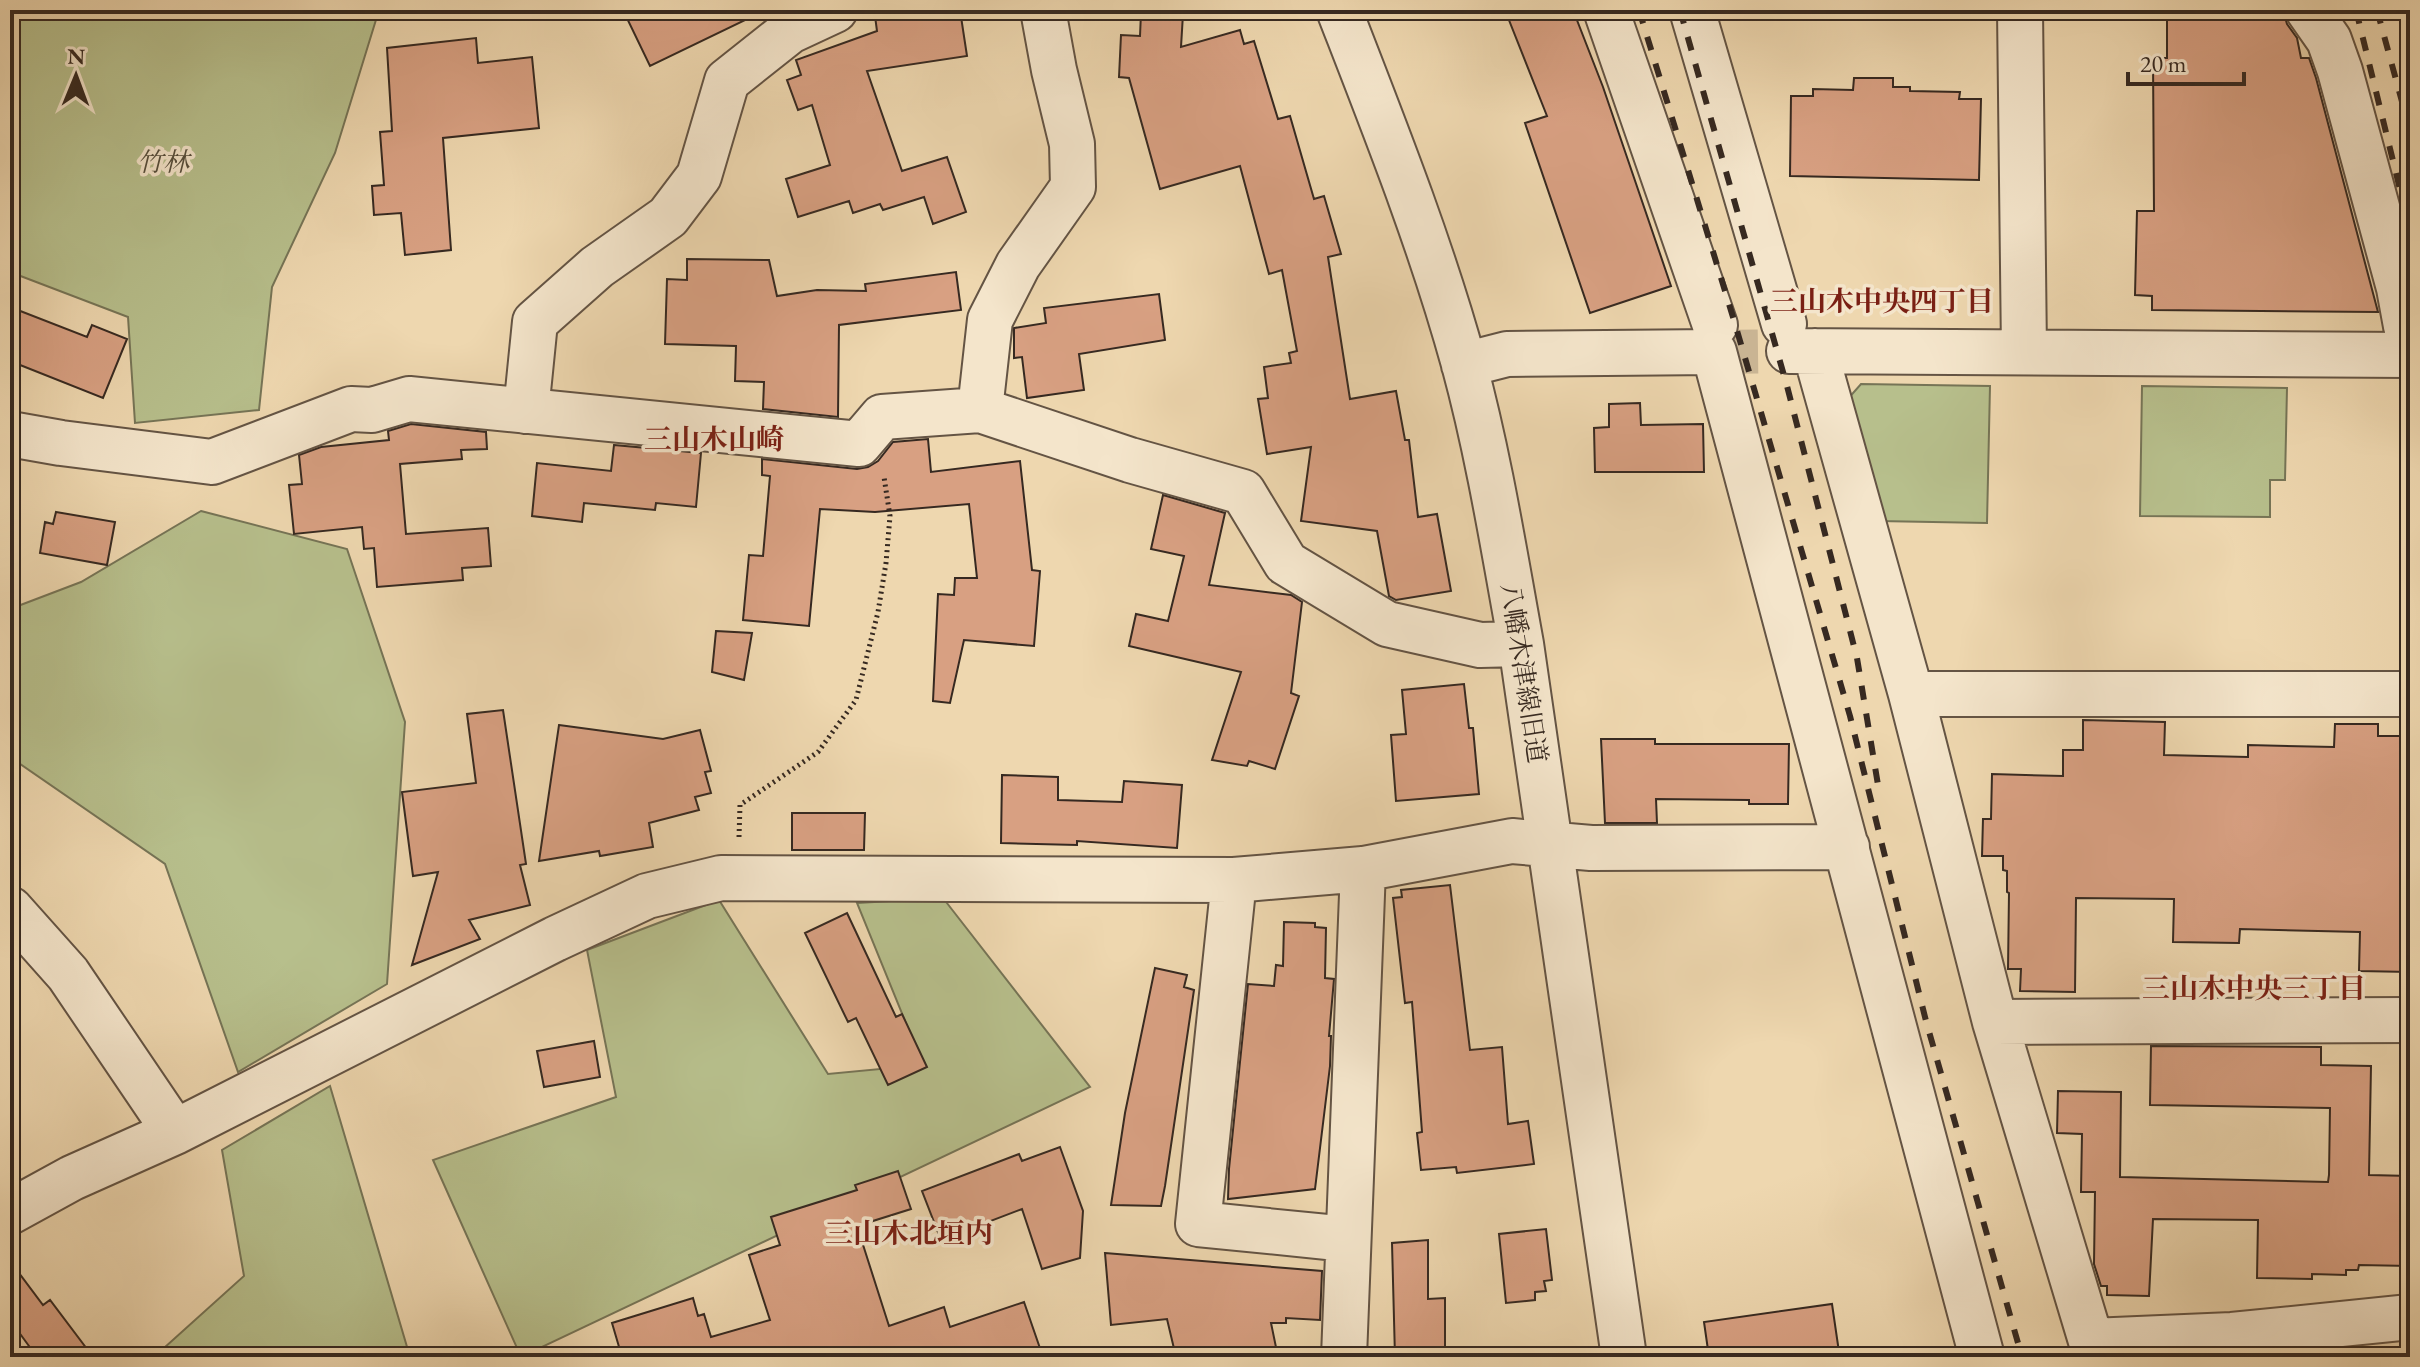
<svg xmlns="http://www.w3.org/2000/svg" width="2420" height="1367" viewBox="0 0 2420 1367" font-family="'EB Garamond','Noto Serif JP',serif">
  <rect width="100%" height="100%" fill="#eed7af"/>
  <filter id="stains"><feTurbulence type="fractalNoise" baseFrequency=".0025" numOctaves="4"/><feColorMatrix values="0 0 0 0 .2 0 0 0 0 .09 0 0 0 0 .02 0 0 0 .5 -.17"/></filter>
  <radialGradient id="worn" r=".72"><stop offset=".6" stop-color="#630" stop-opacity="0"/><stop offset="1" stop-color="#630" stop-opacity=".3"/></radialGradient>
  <path fill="#b7bf8c" stroke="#767456" stroke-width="2" d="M 10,10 L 379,10 L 335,153 L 272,287 L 259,410 L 135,423 L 128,317 L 10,272 Z
    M 1861,384 L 1990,386 L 1987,523 L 1878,521 L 1846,401 Z
    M 2142,386 L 2287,388 L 2285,480 L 2270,480 L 2270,517 L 2140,516 Z
    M 201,511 L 347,549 L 405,722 L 387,984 L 238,1072 L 165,864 L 10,757 L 10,609 L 81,582 Z
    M 943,898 L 1090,1087 L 521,1357 L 433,1160 L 616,1097 L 587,950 L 719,900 L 828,1074 L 923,1065 L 857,903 Z
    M 330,1086 L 410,1357 L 154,1357 L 244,1276 L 222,1150 Z"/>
  <path fill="#d8a082" stroke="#362921" stroke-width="2" d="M 623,10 L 766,10 L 650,66 Z
    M 913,10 L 960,10 L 967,56 L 867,71 L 902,171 L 947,157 L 966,212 L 933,224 L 924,197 L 883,210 L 880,204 L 853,213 L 849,201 L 798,217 L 786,179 L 830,165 L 812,105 L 798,110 L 787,80 L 801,75 L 796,60 L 877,31 L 875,16 Z
    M 1505,10 L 1573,10 L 1603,87 L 1671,286 L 1590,313 L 1525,123 L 1547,116 Z
    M 2167,10 L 2283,10 L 2287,24 L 2297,38 L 2301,58 L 2309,58 L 2316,78 L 2378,312 L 2152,310 L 2152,296 L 2135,295 L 2137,211 L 2154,211 L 2153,58 L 2167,58 Z
    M 1141,13 L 1183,14 L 1181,47 L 1240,30 L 1244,44 L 1254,41 L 1278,119 L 1290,116 L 1314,199 L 1324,196 L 1341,254 L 1328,257 L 1350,399 L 1396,391 L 1405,440 L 1409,440 L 1418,517 L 1437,514 L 1451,591 L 1396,600 L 1389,596 L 1377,531 L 1301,521 L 1311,447 L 1267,454 L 1258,399 L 1268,398 L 1264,367 L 1291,363 L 1289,353 L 1297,351 L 1282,270 L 1269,274 L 1240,166 L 1160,189 L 1129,78 L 1119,77 L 1121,35 L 1140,36 Z
    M 476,38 L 478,63 L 532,57 L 539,128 L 443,138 L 451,250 L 405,255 L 401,213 L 374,215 L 372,186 L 384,185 L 380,132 L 392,131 L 387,48 Z
    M 1854,78 L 1893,78 L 1893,87 L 1910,87 L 1910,91 L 1960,92 L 1959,99 L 1981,99 L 1979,180 L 1790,176 L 1791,96 L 1813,96 L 1813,89 L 1853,90 Z
    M 687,259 L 769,260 L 777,296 L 817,290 L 866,291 L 865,284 L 956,272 L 961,310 L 839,325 L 838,417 L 763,409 L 764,382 L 735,381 L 736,346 L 665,344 L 667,279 L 687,280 Z
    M 1159,294 L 1165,340 L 1079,354 L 1084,390 L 1027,398 L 1022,357 L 1014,358 L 1014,328 L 1046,323 L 1044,308 Z
    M 10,307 L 87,337 L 92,325 L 127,339 L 103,398 L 10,361 Z
    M 1640,403 L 1641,425 L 1703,424 L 1704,472 L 1595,472 L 1594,428 L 1609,427 L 1609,404 Z
    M 411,424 L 486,432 L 487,449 L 461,450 L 462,459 L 400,464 L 406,534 L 488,528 L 491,566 L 462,568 L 463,580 L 377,587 L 374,548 L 364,549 L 362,527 L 294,534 L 289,485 L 302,484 L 299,455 L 321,447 L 389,440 L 388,431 Z
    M 928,439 L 931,472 L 1020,461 L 1032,570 L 1040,571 L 1034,646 L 964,640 L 950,703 L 933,701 L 938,594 L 954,595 L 955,578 L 977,578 L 969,504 L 875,512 L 820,509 L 809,626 L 743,620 L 749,555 L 763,556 L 770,476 L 762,475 L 762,459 L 857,469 L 868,467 L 878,461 L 893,442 Z
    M 614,445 L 701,453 L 696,507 L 656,503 L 655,510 L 584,503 L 582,522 L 532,516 L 537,463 L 611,471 Z
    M 1163,495 L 1225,513 L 1209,585 L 1291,595 L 1302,602 L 1291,693 L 1299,696 L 1275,769 L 1249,761 L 1247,766 L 1212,760 L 1241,672 L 1129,646 L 1136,614 L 1168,621 L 1184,556 L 1151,549 Z
    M 56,512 L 115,522 L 107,565 L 40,553 L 45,522 L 53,524 Z
    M 716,631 L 752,633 L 744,680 L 712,672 Z
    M 1464,684 L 1469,728 L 1473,728 L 1479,794 L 1396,801 L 1391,735 L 1406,734 L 1402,690 Z
    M 503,710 L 526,864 L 520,865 L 530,905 L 469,920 L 480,939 L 412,965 L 438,872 L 413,876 L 402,792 L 476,783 L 467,714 Z
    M 2083,720 L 2165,722 L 2164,755 L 2248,757 L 2248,745 L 2334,747 L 2335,724 L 2378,724 L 2378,736 L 2410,736 L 2410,972 L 2359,971 L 2360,932 L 2240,929 L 2239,943 L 2173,942 L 2174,899 L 2076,898 L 2075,992 L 2020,991 L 2021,969 L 2008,969 L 2009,893 L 2007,892 L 2007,871 L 2003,870 L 2003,856 L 1982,856 L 1983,819 L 1991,819 L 1992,774 L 2063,776 L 2063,750 L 2083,750 Z
    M 559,725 L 663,739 L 700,730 L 711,771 L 705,772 L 711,793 L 695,797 L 699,810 L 649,823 L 653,847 L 600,856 L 599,851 L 539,861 Z
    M 1601,739 L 1655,739 L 1655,744 L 1789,744 L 1788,804 L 1749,804 L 1749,800 L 1656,799 L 1657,823 L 1605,823 Z
    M 1002,775 L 1058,777 L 1058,800 L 1122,802 L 1124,781 L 1182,785 L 1177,848 L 1077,841 L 1077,845 L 1001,843 Z
    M 792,813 L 865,813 L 864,850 L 792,850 Z
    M 1450,885 L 1470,1050 L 1502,1047 L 1508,1124 L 1528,1121 L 1534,1164 L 1457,1173 L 1456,1167 L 1421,1170 L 1417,1133 L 1422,1132 L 1412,1002 L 1405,1003 L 1393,898 L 1402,897 L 1401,890 Z
    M 847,913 L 896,1017 L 902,1014 L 927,1067 L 888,1085 L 856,1018 L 848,1022 L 805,933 Z
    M 1284,922 L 1315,923 L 1315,927 L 1326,928 L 1325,978 L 1334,979 L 1329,1036 L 1331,1036 L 1330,1066 L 1315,1189 L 1228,1199 L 1229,1169 L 1248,984 L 1274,986 L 1276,965 L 1283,966 Z
    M 1155,968 L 1187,975 L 1184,987 L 1194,990 L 1165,1186 L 1161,1206 L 1111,1205 L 1125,1113 Z
    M 594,1041 L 600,1077 L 544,1087 L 537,1051 Z
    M 2151,1046 L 2321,1047 L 2321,1065 L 2371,1066 L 2369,1175 L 2410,1176 L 2410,1266 L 2359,1265 L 2358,1270 L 2346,1270 L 2346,1275 L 2312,1274 L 2312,1279 L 2257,1278 L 2258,1220 L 2153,1219 L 2149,1296 L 2107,1295 L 2107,1286 L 2101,1286 L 2094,1264 L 2095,1192 L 2081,1192 L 2082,1134 L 2057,1133 L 2058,1091 L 2121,1092 L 2120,1177 L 2328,1182 L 2329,1175 L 2330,1108 L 2150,1105 Z
    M 1060,1147 L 1083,1211 L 1080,1258 L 1042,1269 L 1022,1209 L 941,1240 L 922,1191 L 1019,1154 L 1022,1161 Z
    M 898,1171 L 911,1209 L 857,1226 L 889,1326 L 944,1307 L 950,1327 L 1024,1302 L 1043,1357 L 622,1357 L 612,1323 L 693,1298 L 698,1316 L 704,1314 L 711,1337 L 770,1320 L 749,1255 L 780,1245 L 771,1217 L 857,1190 L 855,1185 Z
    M 1546,1229 L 1552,1280 L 1544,1281 L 1546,1291 L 1535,1292 L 1535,1300 L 1506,1303 L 1499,1234 Z
    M 1428,1240 L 1428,1299 L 1445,1298 L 1445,1357 L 1395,1357 L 1392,1243 Z
    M 1105,1253 L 1322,1271 L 1320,1320 L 1286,1318 L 1286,1323 L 1271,1323 L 1278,1357 L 1176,1357 L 1167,1319 L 1111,1325 Z
    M 10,1261 L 43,1305 L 50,1300 L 93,1357 L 37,1357 L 10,1320 Z
    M 1832,1304 L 1839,1352 L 1803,1357 L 1709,1357 L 1704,1322 Z"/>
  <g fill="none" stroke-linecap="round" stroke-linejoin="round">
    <path stroke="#c9b493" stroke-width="44" stroke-dasharray="44 22" stroke-linecap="butt" d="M 1714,352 L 1789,351"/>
    <defs>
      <path id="minor" d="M 1339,10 C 1384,126 1431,244 1464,364 C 1489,456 1504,551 1521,644 L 1624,1357
        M 1606,10 L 1715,325
        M 1692,10 L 1784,324
        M 2020,10 L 2024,352
        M 2308,10 L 2329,40 L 2340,71 L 2399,288 L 2406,326
        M 1789,351 L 2410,355
        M 1815,351 L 1911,694 L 2410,694
        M 1464,365 L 1507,354 L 1714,352 L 1982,1357
        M 980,410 L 990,320 L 1018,265 L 1073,187 L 1072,144 L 1054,70 L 1043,10
        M 526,411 L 535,322 L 597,267 L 668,217 L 699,176 L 727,81 L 790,31 L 835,10
        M 10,434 L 61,443 L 212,462 L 351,409 L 372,410 L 409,399 L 859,444 L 882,417 L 980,410 L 1130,460 L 1243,492 L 1286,563 L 1387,624 L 1480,645 L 1521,644
        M 1911,694 L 1995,1022 L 2091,1341 L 2232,1335 L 2410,1317
        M 1234,880 L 1198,1224 L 1347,1239
        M 10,909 L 68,974 L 175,1132
        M 1995,1022 L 2410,1020
        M 10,1212 L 72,1178 L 175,1132 L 555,939 L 647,896 L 721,878 L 1234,880 L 1363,869 L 1512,841 L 1591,848 L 1847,847
        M 1344,1357 L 1363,869"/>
    </defs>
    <use href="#minor" stroke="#645444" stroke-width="48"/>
    <path stroke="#362921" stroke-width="5" stroke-dasharray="2 4" stroke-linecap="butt" d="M 739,837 L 740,805 L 818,752 L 856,700 L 878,612 L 886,563 L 890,516 L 884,477"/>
    <use href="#minor" stroke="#f4e5cb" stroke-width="44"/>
    <path stroke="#362921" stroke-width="6" stroke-dasharray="14 14" stroke-linecap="butt" d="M 1639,10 L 1733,317 L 1850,716 L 1926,1021 L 2022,1357
      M 1680,10 L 1787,386 L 1857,658 L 1879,791
      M 2356,10 L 2410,230
      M 2377,10 L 2410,131"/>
  </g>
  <g text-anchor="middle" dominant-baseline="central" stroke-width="7" stroke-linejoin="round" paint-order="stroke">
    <g font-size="26" font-style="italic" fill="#564e3c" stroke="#f4e5cb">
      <text x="163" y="162">竹林</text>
    </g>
    <g font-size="26" fill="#362921" stroke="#f4e5cb">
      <text transform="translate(1524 673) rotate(81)">八幡木津線旧道</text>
    </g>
    <g font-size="28" font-weight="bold" fill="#7a1f14" stroke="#f4e5cb">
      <text x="1882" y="301">三山木中央四丁目</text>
      <text x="714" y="439">三山木山崎</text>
      <text x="2254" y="988">三山木中央三丁目</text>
      <text x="909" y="1233">三山木北垣内</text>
    </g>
  </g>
  <rect width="2420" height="1367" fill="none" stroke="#eed7af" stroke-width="40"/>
  <rect x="12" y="12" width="2396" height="1343" fill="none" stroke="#362921" stroke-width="4"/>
  <rect x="20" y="20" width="2380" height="1327" fill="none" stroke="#362921" stroke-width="2"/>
  <g transform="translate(76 76) rotate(1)" stroke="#f4e5cb" stroke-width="6" paint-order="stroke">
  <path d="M0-6L14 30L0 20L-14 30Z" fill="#362921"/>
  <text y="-12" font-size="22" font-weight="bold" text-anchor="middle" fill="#362921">N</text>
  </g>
  <path d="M2128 72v12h116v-12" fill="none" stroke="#362921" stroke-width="4"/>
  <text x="2140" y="72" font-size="24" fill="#362921" stroke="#f4e5cb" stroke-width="6" paint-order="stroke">20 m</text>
  <rect width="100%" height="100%" filter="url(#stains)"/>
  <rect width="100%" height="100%" fill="url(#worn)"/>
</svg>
